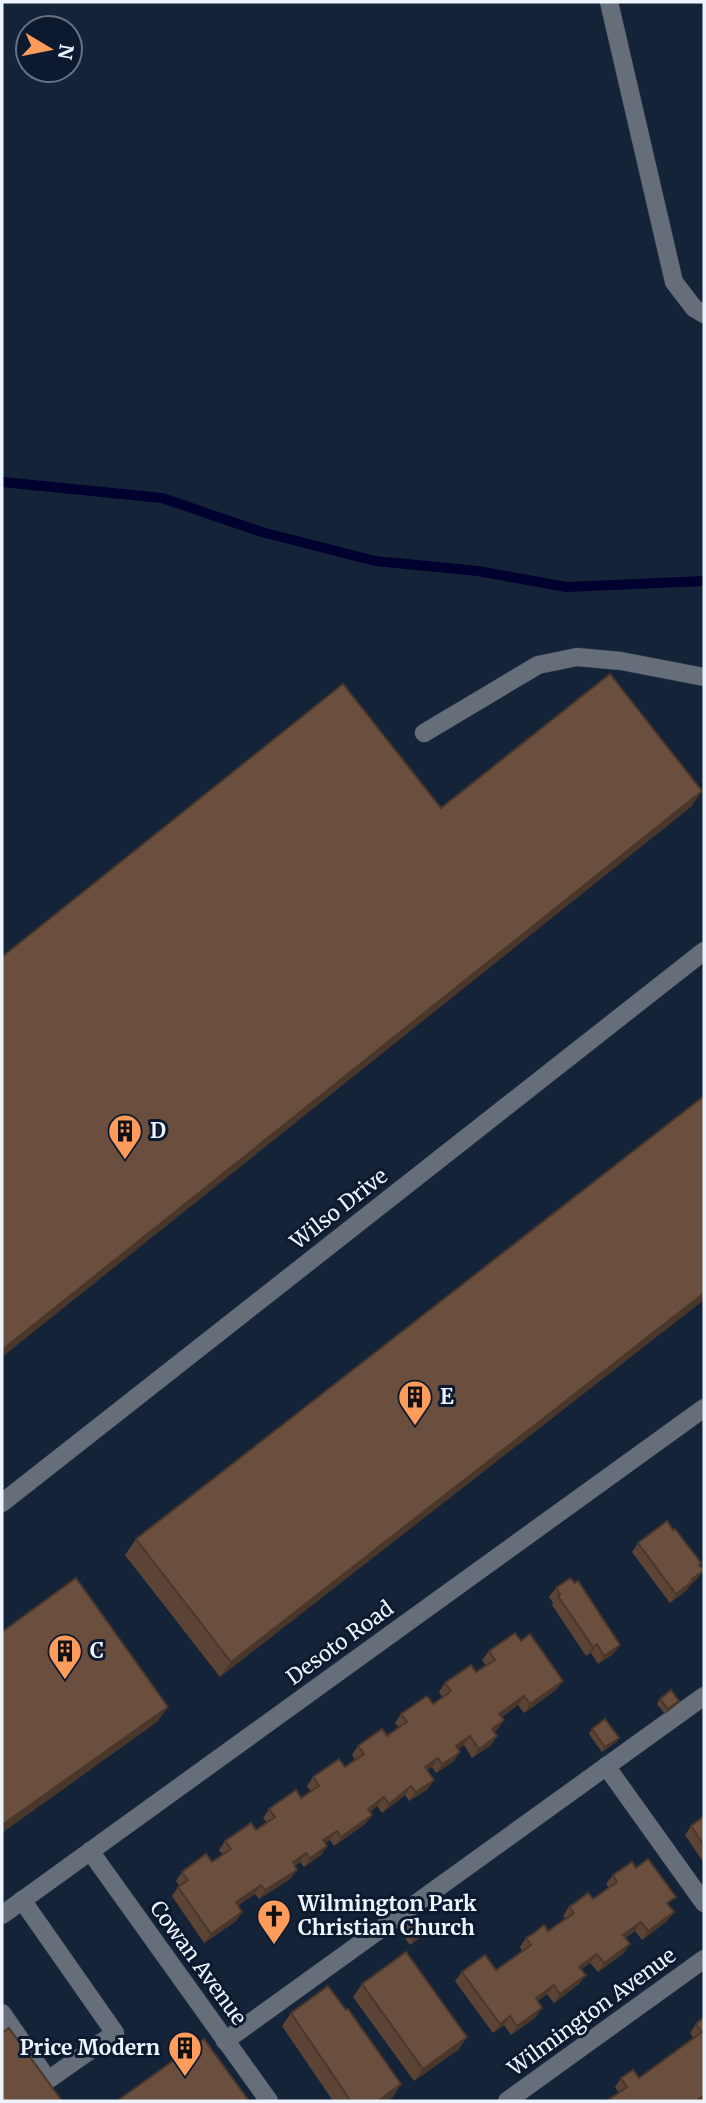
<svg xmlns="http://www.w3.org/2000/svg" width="706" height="2103" font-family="Merriweather,serif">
<rect width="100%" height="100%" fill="#152338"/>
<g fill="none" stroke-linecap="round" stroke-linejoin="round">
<polyline stroke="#00012e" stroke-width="10" points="2,482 162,498 262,532 375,561 478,571 566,587 704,581"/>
<g stroke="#334054" stroke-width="19">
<g id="minor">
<polyline points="609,2 674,282 694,308 704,314"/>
<polyline points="424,733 538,665 577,657 621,661 704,677"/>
<polyline points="2,1503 704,951"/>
<polyline points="606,1766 704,1903"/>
<polyline points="90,1851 269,2101"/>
<polyline points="2,1915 704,1408"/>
<polyline points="2,2013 48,2080 115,2033 22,1900"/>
<polyline points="225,2041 704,1696"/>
<polyline points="507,2101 704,1959"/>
</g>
</g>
<use href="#minor" stroke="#666e79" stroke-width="18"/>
</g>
<g fill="#5b4436">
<polygon points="704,1096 220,1677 125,1555 136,1539"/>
<polygon points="638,1543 700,1565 697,1579 691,1584 687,1590 670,1603 632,1552"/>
<polygon points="556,1588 613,1654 598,1664 591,1653 586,1656 552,1605 553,1603 549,1597"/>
<polygon points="489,1651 556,1690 524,1713 518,1705 502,1717 498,1729 494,1732 497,1736 491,1745 472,1758 464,1745 458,1749 454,1761 436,1773 432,1767 427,1770 428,1789 409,1801 405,1795 382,1813 377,1806 370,1812 372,1815 365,1824 334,1846 330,1840 325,1843 327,1846 321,1855 304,1867 300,1862 295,1866 297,1870 290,1879 259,1899 255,1894 238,1905 242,1912 236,1921 204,1943 172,1896 179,1886 176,1881 182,1872 212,1862 223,1855 219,1850 225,1841 256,1830 267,1823 263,1818 269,1809 301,1798 311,1792 307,1786 313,1777 345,1767 355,1760 352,1755 358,1746 387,1736 399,1728 395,1723 401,1714 433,1704 442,1697 439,1692 445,1683 476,1672 486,1666 482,1660"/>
<polygon points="660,1699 676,1705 665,1714 657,1704"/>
<polygon points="592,1729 619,1738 616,1742 602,1752 589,1734"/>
<polygon points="704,1816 704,1863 685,1835 691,1826"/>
<polygon points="613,1875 669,1906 674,1912 667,1921 642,1940 635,1931 625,1938 624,1953 598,1972 590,1963 581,1969 579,1984 554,2003 547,1994 538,2001 536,2017 511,2035 504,2025 493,2033 455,1981 462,1972 496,1970 522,1951 520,1947 526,1938 548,1931 566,1919 563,1916 569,1907 593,1899 609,1888 606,1884"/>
<polygon points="403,1926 424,1935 410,1945 400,1931"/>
<polygon points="362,1984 459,2049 414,2081 353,1997"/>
<polygon points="291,2013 393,2097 387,2101 333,2101 282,2026"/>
<polygon points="704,2017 704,2099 702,2101 619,2093 615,2087 621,2078 639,2078 694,2039 690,2033 696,2024"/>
</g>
<g fill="#4a372c">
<polygon points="702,791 691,807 2,1357 2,1350"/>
<polygon points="704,1293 704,1300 220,1677 231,1662"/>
<polygon points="704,1570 697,1579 691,1584 687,1590 670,1603 676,1594 692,1579"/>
<polygon points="597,1644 591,1653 586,1656 593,1647"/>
<polygon points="620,1645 613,1654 598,1664 604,1656"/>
<polygon points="563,1681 556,1690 524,1713 530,1704"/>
<polygon points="524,1696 518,1705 493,1723 499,1714"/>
<polygon points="679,1701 676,1705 665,1714 668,1709"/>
<polygon points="168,1707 157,1722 2,1833 2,1825"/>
<polygon points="504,1720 498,1729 486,1738 492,1729"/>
<polygon points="470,1736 464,1745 450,1755 456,1746"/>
<polygon points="497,1736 491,1745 472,1758 479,1749"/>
<polygon points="619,1738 616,1742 602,1752 605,1747"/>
<polygon points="460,1752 454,1761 436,1773 442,1764"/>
<polygon points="438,1758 432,1767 419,1776 425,1767"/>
<polygon points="434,1780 428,1789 409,1801 416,1792"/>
<polygon points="411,1786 405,1795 382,1813 389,1804"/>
<polygon points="384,1797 377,1806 361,1818 368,1809"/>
<polygon points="372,1815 365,1824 334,1846 341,1837"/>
<polygon points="337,1831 330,1840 317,1849 323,1840"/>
<polygon points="327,1846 321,1855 304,1867 310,1858"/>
<polygon points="306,1853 300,1862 287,1871 293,1862"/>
<polygon points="297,1870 290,1879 259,1899 265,1890"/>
<polygon points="261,1885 255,1894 230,1911 236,1902"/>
<polygon points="242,1912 236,1921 204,1943 211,1934"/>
<polygon points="674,1912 667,1921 642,1940 648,1931"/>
<polygon points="641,1922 635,1931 617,1944 623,1935"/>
<polygon points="427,1930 424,1935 410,1945 413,1940"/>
<polygon points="630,1944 624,1953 598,1972 604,1963"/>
<polygon points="597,1954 590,1963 573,1976 579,1967"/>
<polygon points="586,1975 579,1984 554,2003 560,1994"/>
<polygon points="554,1985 547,1994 529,2007 536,1998"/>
<polygon points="542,2008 536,2017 511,2035 517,2026"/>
<polygon points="510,2016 504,2025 493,2033 500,2024"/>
<polygon points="467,2037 459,2049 414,2081 423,2069"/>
<polygon points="401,2084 393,2097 387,2101 378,2101"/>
<polygon points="704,2095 704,2099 702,2101 696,2101"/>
</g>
<g fill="#6a4f3f" stroke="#4a372c" stroke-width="2">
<polygon points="610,674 702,791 2,1350 2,957 343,684 441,808"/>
<polygon points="704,1096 704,1293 231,1662 136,1539"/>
<polygon points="667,1521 673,1530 675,1529 701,1563 699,1565 704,1570 692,1579 693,1581 676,1594 638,1543"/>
<polygon points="76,1578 168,1707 2,1825 2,1632"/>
<polygon points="570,1578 575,1583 578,1581 620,1645 604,1656 597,1644 593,1647 558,1596 560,1594 556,1588"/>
<polygon points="515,1633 521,1641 530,1634 563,1681 530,1704 524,1696 499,1714 504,1720 492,1729 497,1736 479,1749 470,1736 456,1746 460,1752 452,1758 442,1764 438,1758 425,1767 434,1780 416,1792 411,1786 389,1804 384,1797 368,1809 372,1815 341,1837 337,1831 323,1840 327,1846 310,1858 306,1853 293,1862 297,1870 265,1890 261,1885 236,1902 242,1912 211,1934 178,1887 188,1880 182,1872 206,1854 212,1862 231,1849 225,1841 251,1823 256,1830 275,1817 269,1809 296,1790 301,1798 319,1786 313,1777 339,1759 345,1767 364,1754 358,1746 382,1729 387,1736 398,1728 407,1722 401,1714 427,1696 433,1704 442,1698 451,1691 445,1683 471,1665 476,1672 495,1660 489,1651"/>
<polygon points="671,1690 679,1701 668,1709 660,1699"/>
<polygon points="605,1719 619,1738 605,1747 592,1729"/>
<polygon points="704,1816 704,1845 691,1826"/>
<polygon points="648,1859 676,1897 667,1903 674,1912 648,1931 641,1922 623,1935 630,1944 604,1963 597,1954 579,1967 586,1975 560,1994 554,1985 536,1998 542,2008 517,2026 510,2016 500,2024 462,1972 485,1955 496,1970 531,1945 526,1938 534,1933 544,1925 548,1931 574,1913 569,1907 579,1900 588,1893 593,1899 617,1882 613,1875 632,1862 636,1868"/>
<polygon points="417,1917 427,1930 413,1940 403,1926"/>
<polygon points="406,1952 467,2037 423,2069 362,1984"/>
<polygon points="328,1986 346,2010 348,2009 401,2084 378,2101 349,2101 350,2100 291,2013"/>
<polygon points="704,2017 704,2095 696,2101 607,2101 627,2087 621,2078 633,2070 639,2078 702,2032 696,2024"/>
<polygon points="9,2028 62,2101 2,2101 2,2033"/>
<polygon points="204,2039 249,2101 117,2101"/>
</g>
<defs>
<g id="building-pin" transform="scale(1.75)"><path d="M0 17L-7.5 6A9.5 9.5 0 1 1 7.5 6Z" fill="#ff9b5b" stroke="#0c192e"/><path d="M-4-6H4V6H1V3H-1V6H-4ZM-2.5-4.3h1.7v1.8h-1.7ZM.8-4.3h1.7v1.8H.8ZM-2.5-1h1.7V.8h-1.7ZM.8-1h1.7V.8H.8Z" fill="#111"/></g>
<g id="church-pin" transform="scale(1.75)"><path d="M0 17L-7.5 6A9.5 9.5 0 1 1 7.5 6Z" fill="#ff9b5b" stroke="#0c192e"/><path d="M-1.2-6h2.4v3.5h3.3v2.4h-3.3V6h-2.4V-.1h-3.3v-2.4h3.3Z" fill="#111"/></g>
</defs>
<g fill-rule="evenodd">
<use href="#building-pin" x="125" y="1131"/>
<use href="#building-pin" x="415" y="1397"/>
<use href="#building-pin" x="65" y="1651"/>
<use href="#church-pin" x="274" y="1916"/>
<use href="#building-pin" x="185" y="2048"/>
</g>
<g text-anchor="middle" stroke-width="6" stroke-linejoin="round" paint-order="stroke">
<g font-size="21" font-weight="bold" fill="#eef4fd" stroke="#0c192e" text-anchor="start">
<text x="150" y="1138">D</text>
<text x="440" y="1404">E</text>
<text x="90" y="1658">C</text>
<text x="298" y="1911">Wilmington Park<tspan x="298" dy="24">Christian Church</tspan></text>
<text x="160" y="2055" text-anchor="end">Price Modern</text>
</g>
<g font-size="21" fill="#eef4fd" stroke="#0c192e">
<text transform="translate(339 1209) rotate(-38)" y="7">Wilso Drive</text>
<text transform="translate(340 1643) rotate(-36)" y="7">Desoto Road</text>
<text transform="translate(198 1963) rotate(54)" y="7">Cowan Avenue</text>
<text transform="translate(592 2012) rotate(-36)" y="7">Wilmington Avenue</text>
</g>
</g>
<rect width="706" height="2103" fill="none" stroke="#eef4fd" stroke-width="7"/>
<g transform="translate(49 49) rotate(100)"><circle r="33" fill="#0c192e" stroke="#667181" stroke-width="2"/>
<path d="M0-5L12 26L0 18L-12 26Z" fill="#ff9b5b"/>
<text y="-10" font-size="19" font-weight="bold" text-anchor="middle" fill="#eef4fd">N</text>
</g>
</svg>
